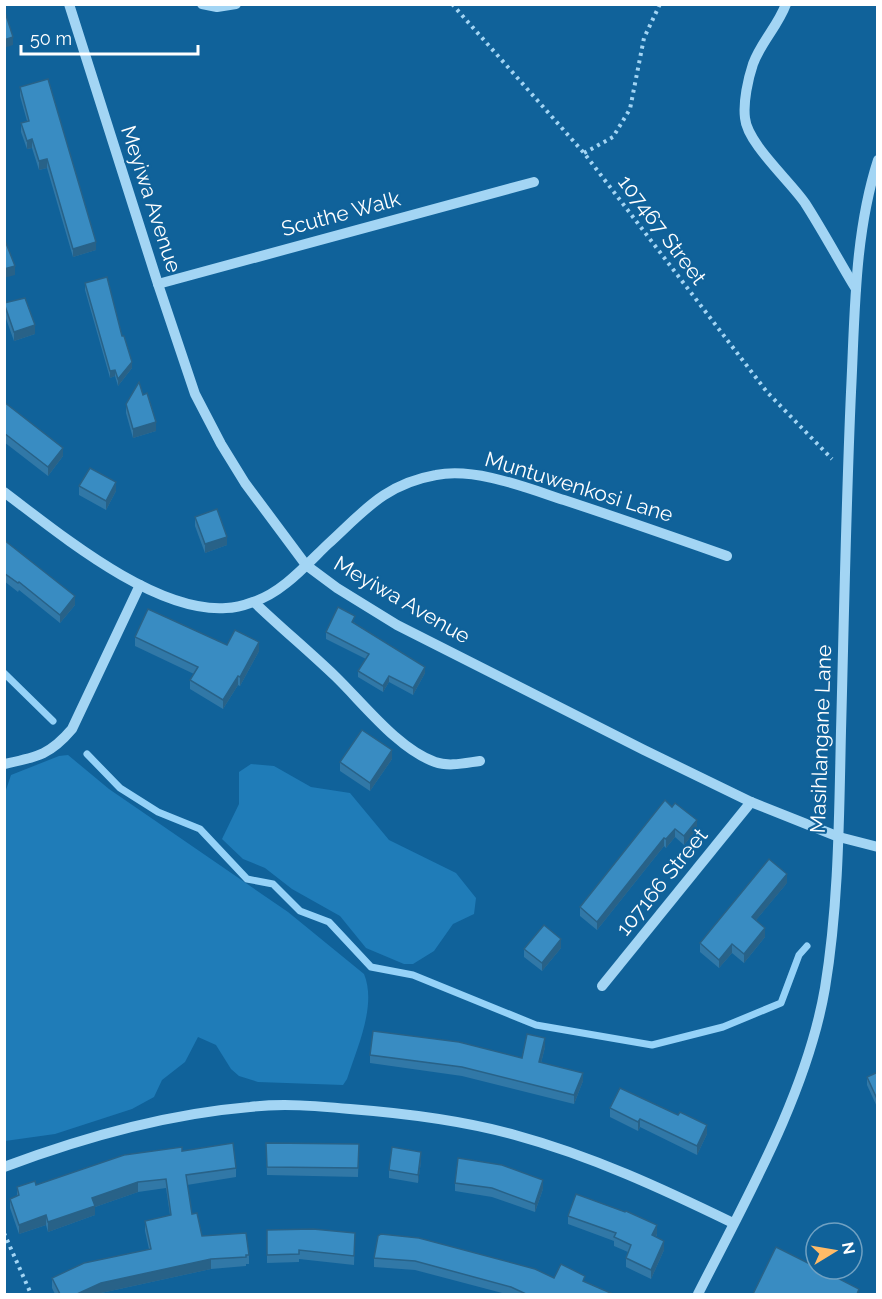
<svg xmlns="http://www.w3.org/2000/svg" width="882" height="1299" font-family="Raleway,sans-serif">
<rect width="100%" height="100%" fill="#10629a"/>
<g fill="#1f7cb8">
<path d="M68,755L109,789L288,912L364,974C377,1005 357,1048 347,1079L343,1085L258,1082L239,1076L231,1069L216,1045L198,1037L185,1062L162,1080L154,1097L132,1109L55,1134L5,1141V793L11,775L59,756Z"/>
<polygon points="251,764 274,766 311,787 350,793 389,840 456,873 476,898 474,914 453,924 434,951 413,964 404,964 366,948 340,916 292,889 265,868 243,859 222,839 239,804 239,772"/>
</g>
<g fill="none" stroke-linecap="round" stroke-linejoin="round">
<g stroke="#95d2f8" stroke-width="7">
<polyline points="4,673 53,721"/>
<polyline points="87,754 120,788 158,812 200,829 247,879 273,884 300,911 329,922 371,967 413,975 536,1025 652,1045 723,1027 781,1003 799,955 807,946"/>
</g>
<g stroke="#a3d5f4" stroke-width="4" stroke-dasharray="3 4.5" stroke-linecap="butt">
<polyline points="452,4 584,153 767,392 832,459"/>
<polyline points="584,153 613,137 630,109 644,38 660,4"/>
<polyline points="4,1233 31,1294"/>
</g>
<g stroke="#a3d5f4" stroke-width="10">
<polyline points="69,4 158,284 195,394 221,444 245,483 306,565 337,588 397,625 644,750 751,802 839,837 878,847"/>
<polyline points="202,4 217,7 236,4"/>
<path d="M786,4C778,26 761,42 753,64C748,79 743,102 745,118C747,143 790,181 805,203C823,231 839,261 856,289"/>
<polyline points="158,284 534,182"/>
<path d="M4,492C60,534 154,613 226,608C234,608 245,605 253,602C282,593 306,565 328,544C364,511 385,484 436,475C475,467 527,488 564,500C619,518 673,537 727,556"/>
<path d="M254,602C280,627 309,651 335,676C363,703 398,749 435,762C449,767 465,763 480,761"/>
<path d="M4,764C37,757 50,755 72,729L140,585"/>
<polyline points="602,986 751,802"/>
<path d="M4,1167C84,1137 166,1114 250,1107C283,1103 317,1106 350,1109C402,1113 465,1121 515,1135C592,1156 663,1189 733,1223"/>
<path d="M698,1294C746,1199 807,1093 825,988C839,903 839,816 841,731C844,618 846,505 851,392C855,315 854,234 878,160"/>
</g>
</g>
<g fill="#3178a7">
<polygon points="20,87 96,250 73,257 47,168 39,170 32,148 27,149 21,132 21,123 27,121 20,96"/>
<polygon points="85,283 122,336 132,368 118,386 115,376 110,378 85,290"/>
<polygon points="4,303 35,334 14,341 4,313"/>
<polygon points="4,402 63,456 48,476 4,442"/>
<polygon points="126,404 156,431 133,438 126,413"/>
<polygon points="79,486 116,491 106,510 79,495"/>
<polygon points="195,517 227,545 205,553 195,526"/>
<polygon points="4,540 75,605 60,623 19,590 18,592 4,581"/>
<polygon points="355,622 354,623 425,673 413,695 389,682 383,692 358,677 358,671 366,659 326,639 326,632"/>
<polygon points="135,637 227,645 259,651 240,686 238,685 223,709 190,689 190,680 194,674 135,646"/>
<polygon points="392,759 370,791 340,771 340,762"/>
<polygon points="665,800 697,829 684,845 675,837 666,848 664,846 597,930 580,916 580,907"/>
<polygon points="787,883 756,920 765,937 744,963 732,953 719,968 700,952 700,943"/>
<polygon points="561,948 542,971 524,957 524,949"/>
<polygon points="545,1047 541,1063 583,1081 574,1104 462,1076 370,1063 370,1055 522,1058"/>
<polygon points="878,1072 878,1109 867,1085 867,1077"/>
<polygon points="610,1108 707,1134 697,1155 640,1127 638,1131 610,1117"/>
<polygon points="266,1143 359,1144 358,1177 267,1175"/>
<polygon points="182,1151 236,1168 236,1177 187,1185 192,1214 202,1236 249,1255 249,1264 246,1264 246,1266 211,1269 101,1293 97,1294 55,1294 52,1288 52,1278 149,1249 145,1231 145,1221 170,1215 166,1188 138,1192 95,1207 95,1215 48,1232 46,1225 19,1234 10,1208 10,1199 17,1196 17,1187 36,1185"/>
<polygon points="421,1161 418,1183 389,1178 389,1170"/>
<polygon points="455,1183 543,1189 535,1212 492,1197 455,1191"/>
<polygon points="568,1216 657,1234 656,1237 664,1250 651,1279 626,1267 626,1258 628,1252 614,1246 614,1241 568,1224"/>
<polygon points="267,1230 355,1233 354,1265 299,1259 299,1262 267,1263"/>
<polygon points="374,1258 535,1269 554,1278 585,1282 613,1294 506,1294 415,1270 374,1267"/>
</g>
<g fill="#286288">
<polygon points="13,37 13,45 4,48 4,40"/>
<polygon points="32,139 32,148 27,149 27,141"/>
<polygon points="47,159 47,168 39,170 39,161"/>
<polygon points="96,242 96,250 73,257 73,249"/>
<polygon points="15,266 15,275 4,278 4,269"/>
<polygon points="35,325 35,334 14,341 14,332"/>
<polygon points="132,362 132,368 118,386 118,379"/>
<polygon points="115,370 115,376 110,378 110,371"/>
<polygon points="156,422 156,431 133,438 133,429"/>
<polygon points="63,448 63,456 48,476 48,467"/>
<polygon points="116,482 116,491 106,510 106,501"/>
<polygon points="227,537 227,545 205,553 205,544"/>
<polygon points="75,596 75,605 60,623 60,615"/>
<polygon points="259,642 259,651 240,686 240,677"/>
<polygon points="425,667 425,673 413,695 413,688"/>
<polygon points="238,676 238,685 223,709 223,700"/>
<polygon points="389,676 389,682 383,692 383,686"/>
<polygon points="392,750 392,759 370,791 370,783"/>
<polygon points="697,820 697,829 684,845 684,836"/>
<polygon points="675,829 675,837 666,848 666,839"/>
<polygon points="664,838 664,846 597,930 597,922"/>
<polygon points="787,874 787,883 752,925 752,917"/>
<polygon points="765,928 765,937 744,963 744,954"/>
<polygon points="561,939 561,948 542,971 542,963"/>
<polygon points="732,944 732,953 719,968 719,960"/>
<polygon points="545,1038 545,1047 539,1071 539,1062"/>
<polygon points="583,1073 583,1081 574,1104 574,1095"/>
<polygon points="640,1119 640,1127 638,1131 638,1122"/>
<polygon points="707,1125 707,1134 697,1155 697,1146"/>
<polygon points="421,1152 421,1161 418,1183 418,1175"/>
<polygon points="543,1180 543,1189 535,1212 535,1204"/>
<polygon points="138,1182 138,1192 95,1207 95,1215 48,1232 48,1222 92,1198"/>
<polygon points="46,1215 46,1225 19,1234 19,1225"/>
<polygon points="657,1225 657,1234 652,1244 652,1235"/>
<polygon points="664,1241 664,1250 651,1279 651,1270"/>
<polygon points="211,1259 211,1269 101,1293 97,1294 77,1294 101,1283"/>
</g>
<g fill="#398cc2" stroke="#286288" stroke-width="1.5">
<polygon points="6,15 13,37 4,40 4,16"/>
<polygon points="48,79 96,242 73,249 47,159 39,161 32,139 27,141 21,123 29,121 20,87"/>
<polygon points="4,238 15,266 4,269"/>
<polygon points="107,277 122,336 124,336 132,362 118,379 115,370 110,371 85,283"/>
<polygon points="25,298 35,325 14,332 4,303"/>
<polygon points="139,382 143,395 147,393 156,422 133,429 126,404"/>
<polygon points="4,402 63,448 48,467 4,433"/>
<polygon points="90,468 116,482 106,501 79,486"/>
<polygon points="217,509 227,537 205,544 195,517"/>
<polygon points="4,540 75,596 60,615 19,582 18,583 4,573"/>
<polygon points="338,607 355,616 352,622 425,667 413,688 389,676 383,686 358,671 369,654 326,632"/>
<polygon points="148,609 227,645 235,630 259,642 240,677 238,676 223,700 190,680 198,667 135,637"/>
<polygon points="362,730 392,750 370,783 340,762"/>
<polygon points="665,800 672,807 675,803 697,820 684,836 675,829 666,839 664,838 597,922 580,907"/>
<polygon points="769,859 787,874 752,917 765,928 744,954 732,944 719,960 700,943"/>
<polygon points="544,925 561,939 542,963 524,949"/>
<polygon points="373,1031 459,1042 522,1058 527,1034 545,1038 539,1062 583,1073 574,1095 462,1067 370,1055"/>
<polygon points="878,1072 878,1101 867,1077"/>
<polygon points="620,1088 678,1115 680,1112 707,1125 697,1146 640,1119 638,1122 610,1108"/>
<polygon points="233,1143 236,1168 186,1175 192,1214 197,1213 202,1236 246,1233 249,1255 246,1255 246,1257 211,1259 101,1283 77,1294 60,1294 52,1278 84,1263 151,1249 145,1221 171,1215 166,1179 138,1182 92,1198 95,1206 48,1222 46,1215 19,1225 10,1199 19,1195 17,1187 35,1181 36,1185 124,1155 182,1147 182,1151"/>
<polygon points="266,1143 359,1144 358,1168 267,1167"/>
<polygon points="392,1147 421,1152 418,1175 389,1170"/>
<polygon points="458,1158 502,1165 543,1180 535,1204 492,1188 455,1183"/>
<polygon points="576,1194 625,1212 626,1211 657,1225 652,1235 664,1241 651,1270 626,1258 631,1245 614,1237 616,1233 568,1216"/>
<polygon points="313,1229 355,1233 354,1256 299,1250 299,1254 267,1255 267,1230"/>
<polygon points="381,1234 419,1238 535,1269 554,1278 561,1264 585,1276 583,1281 613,1294 526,1294 511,1287 415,1261 374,1258 378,1236"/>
<polygon points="776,1247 816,1267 816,1269 820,1269 859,1289 857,1294 753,1294"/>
</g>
<g text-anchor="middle" stroke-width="4.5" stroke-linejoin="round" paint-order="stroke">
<g font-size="21" fill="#fff" stroke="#10629a">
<text transform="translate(151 199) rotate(72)" y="7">Meyiwa Avenue</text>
<text transform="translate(341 214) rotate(-15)" y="7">Scuthe Walk</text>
<text transform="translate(662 230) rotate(53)" y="7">107467 Street</text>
<text transform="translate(579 487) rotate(17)" y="7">Muntuwenkosi Lane</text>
<text transform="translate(402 600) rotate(30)" y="7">Meyiwa Avenue</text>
<text transform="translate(821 739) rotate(-88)" y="7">Masihlangane Lane</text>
<text transform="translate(662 882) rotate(-51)" y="7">107166 Street</text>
</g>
</g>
<rect width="882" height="1299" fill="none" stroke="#ffffff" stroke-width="12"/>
<g transform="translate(834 1251) rotate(79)"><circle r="28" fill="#10629a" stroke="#70a1c2" stroke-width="1.5"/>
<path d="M0-4.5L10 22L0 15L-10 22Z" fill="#ffbb67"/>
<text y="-9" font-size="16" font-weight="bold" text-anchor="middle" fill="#ffffff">N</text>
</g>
<path d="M21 45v9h177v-9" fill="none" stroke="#ffffff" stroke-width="3"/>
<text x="30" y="45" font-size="18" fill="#ffffff" stroke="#10629a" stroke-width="4.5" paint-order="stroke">50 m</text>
</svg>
